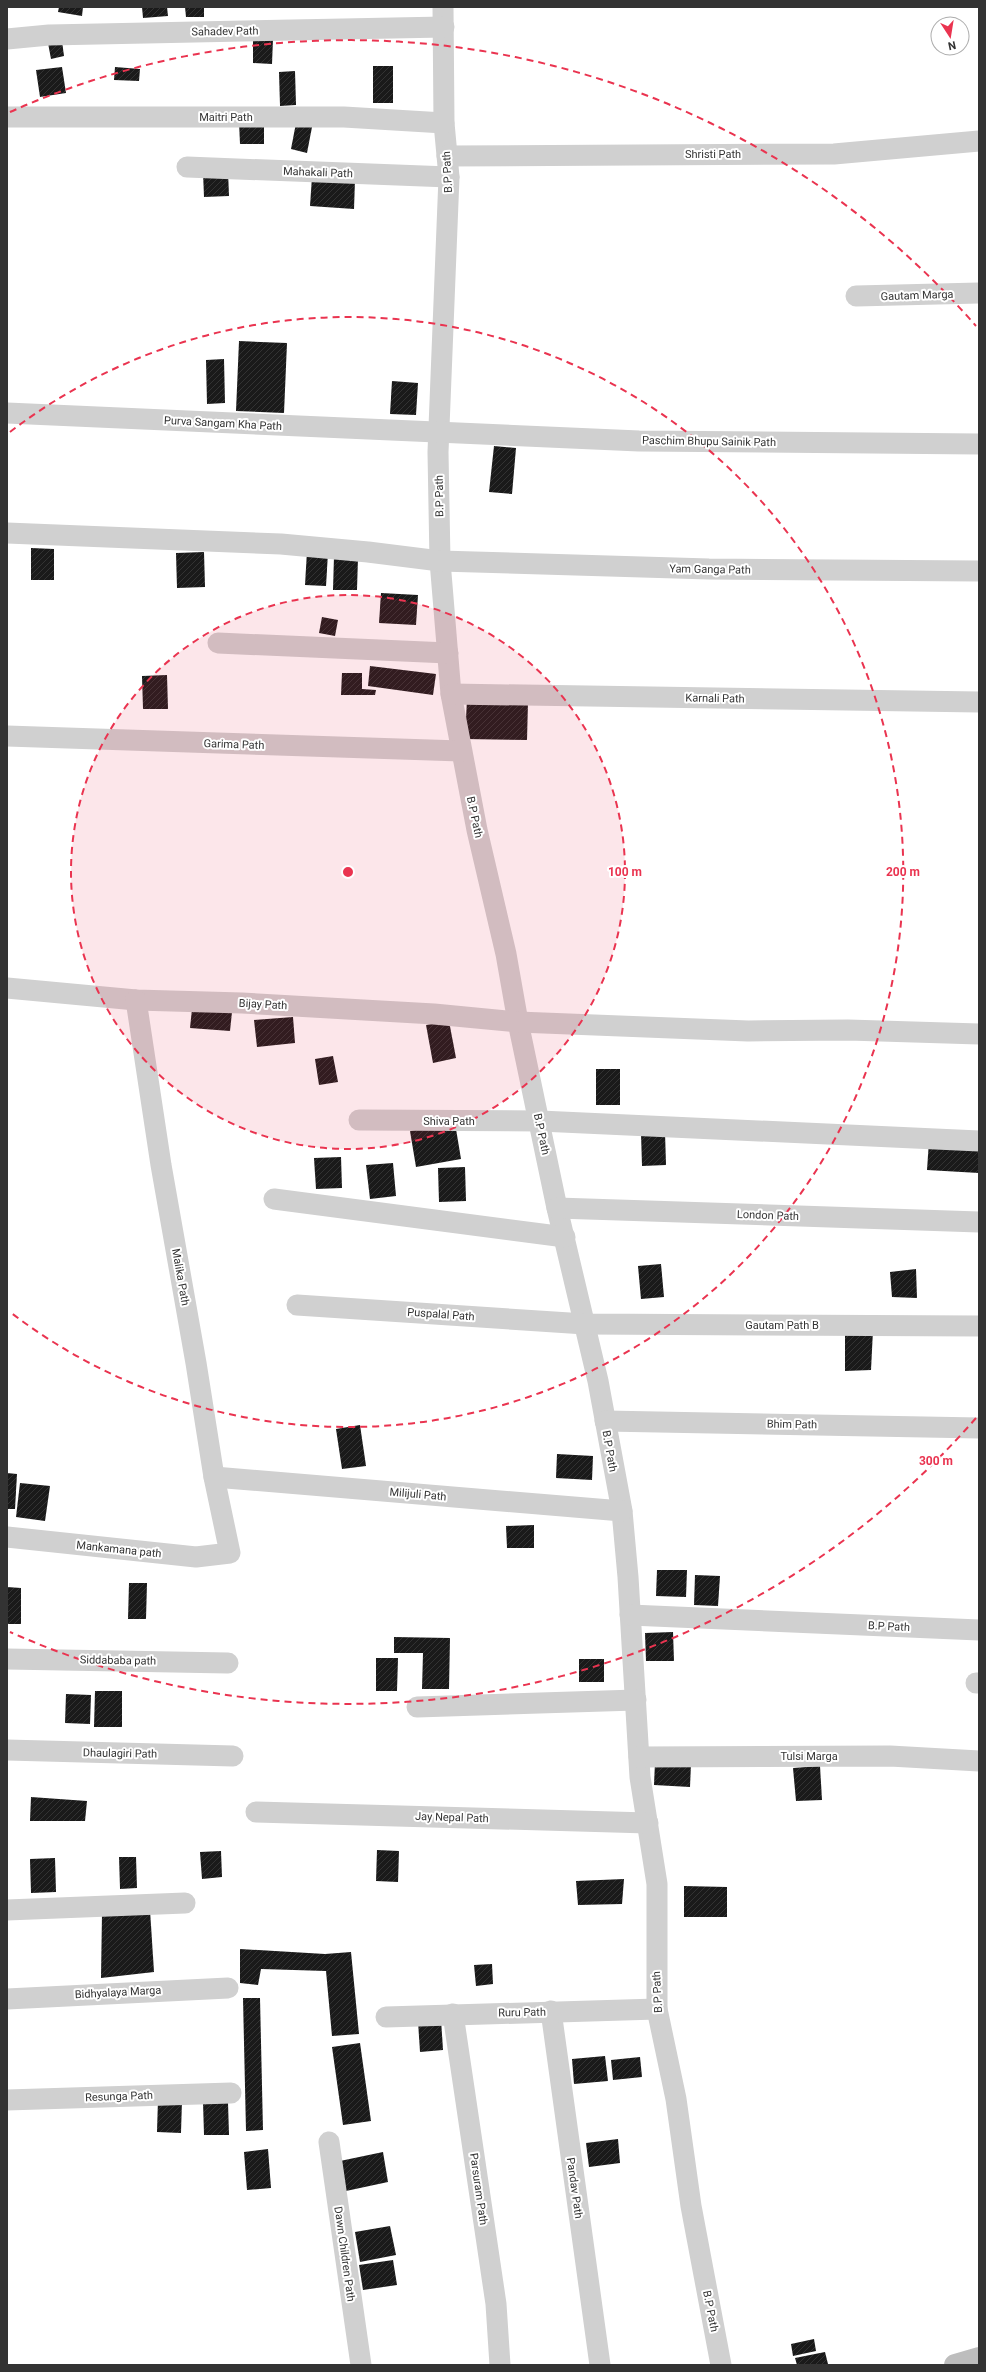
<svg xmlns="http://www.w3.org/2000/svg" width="986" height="2372" font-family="Roboto,sans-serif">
<defs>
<pattern id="building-hatch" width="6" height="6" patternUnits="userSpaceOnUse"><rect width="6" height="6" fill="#1a1a1a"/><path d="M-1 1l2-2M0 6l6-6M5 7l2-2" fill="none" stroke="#333"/></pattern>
</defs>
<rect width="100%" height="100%" fill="#fff"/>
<g fill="url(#building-hatch)">
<polygon points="59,7 83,7 82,16 58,12"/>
<polygon points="142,7 167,7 168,16 143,18"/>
<polygon points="185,7 204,7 204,17 186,17"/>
<polygon points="253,39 273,39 272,64 253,63"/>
<polygon points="62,41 64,56 51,59 48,43"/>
<rect x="373" y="66" width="20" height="37"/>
<polygon points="62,67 66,93 40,97 36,70"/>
<polygon points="115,67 140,69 139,81 114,80"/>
<polygon points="295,71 296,105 280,106 279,72"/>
<polygon points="239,122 264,122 264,144 240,144"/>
<polygon points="296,123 312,127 307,153 291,149"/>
<polygon points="228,171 229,196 204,197 203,172"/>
<polygon points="312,177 355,180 354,209 310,206"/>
<polygon points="239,341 287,343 284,413 236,411"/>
<polygon points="224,359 225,403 207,404 206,360"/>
<polygon points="392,381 418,383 416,415 390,414"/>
<polygon points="494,446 516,448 512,494 489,492"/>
<polygon points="31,548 54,549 54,580 31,580"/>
<polygon points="307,551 328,553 326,586 305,585"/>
<polygon points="204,552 205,587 177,588 176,553"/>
<polygon points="334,556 358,557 357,590 333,590"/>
<polygon points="381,593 418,595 416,625 379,623"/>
<polygon points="322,617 338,620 335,636 319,633"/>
<polygon points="370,666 436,674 433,695 368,686"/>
<polygon points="342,673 362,673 362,689 376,690 375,695 341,695"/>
<polygon points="167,675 168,709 143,709 142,676"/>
<polygon points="467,699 528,702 527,740 465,739"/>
<polygon points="192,1009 232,1012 230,1031 190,1028"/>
<polygon points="293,1017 295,1043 257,1047 254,1020"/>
<polygon points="449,1021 456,1058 433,1063 426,1025"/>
<polygon points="333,1056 338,1082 319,1085 315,1059"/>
<rect x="596" y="1069" width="24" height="36"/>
<polygon points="455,1123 461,1159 416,1167 410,1131"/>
<polygon points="665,1133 666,1165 642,1166 641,1134"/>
<polygon points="929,1141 979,1144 979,1173 927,1170"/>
<polygon points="341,1157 342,1188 316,1189 314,1158"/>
<polygon points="393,1163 396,1196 370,1199 366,1165"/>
<polygon points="465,1167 466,1201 439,1202 438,1168"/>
<polygon points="661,1264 664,1297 641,1299 638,1266"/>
<polygon points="916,1269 917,1298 892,1297 890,1272"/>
<polygon points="845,1330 873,1330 871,1370 845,1371"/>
<polygon points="360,1425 366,1466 342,1469 336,1429"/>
<polygon points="557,1454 593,1456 592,1480 556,1478"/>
<polygon points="7,1473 17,1474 15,1509 7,1509"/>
<polygon points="20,1483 50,1486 45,1521 16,1517"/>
<polygon points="534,1525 534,1548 507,1548 506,1526"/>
<polygon points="657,1570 687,1570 686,1597 656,1596"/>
<polygon points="695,1575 720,1576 718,1606 694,1605"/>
<polygon points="129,1583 147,1583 146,1619 128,1619"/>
<polygon points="7,1587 21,1588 21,1624 7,1624"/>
<polygon points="673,1632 674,1661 646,1661 645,1633"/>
<polygon points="394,1637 450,1638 449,1689 422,1689 423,1653 394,1653"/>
<polygon points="376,1658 398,1658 397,1691 376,1691"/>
<rect x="579" y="1659" width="25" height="23"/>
<polygon points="95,1691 122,1691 122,1727 94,1727"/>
<polygon points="66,1694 91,1695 90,1724 65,1723"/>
<polygon points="655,1762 691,1764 690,1787 654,1785"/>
<polygon points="820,1766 822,1800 796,1801 793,1768"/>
<polygon points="31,1797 87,1801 85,1821 30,1821"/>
<polygon points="377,1850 399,1851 398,1882 376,1881"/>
<polygon points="221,1851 222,1877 202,1879 200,1852"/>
<polygon points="119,1857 136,1857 137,1888 120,1889"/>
<polygon points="55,1858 56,1892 31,1893 30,1859"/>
<polygon points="624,1879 622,1904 578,1905 576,1881"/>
<polygon points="684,1886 727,1887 727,1917 684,1917"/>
<polygon points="150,1910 154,1972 101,1978 102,1913"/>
<polygon points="240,1949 325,1954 351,1952 359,2034 332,2036 326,1971 261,1969 258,1985 240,1983"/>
<polygon points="492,1964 493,1984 476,1986 474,1965"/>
<polygon points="243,1998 260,1998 263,2130 246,2131"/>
<polygon points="441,2019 443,2050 420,2052 418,2021"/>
<polygon points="360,2043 371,2121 343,2125 332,2047"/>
<polygon points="605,2056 608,2081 574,2084 572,2059"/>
<polygon points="640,2057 642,2077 613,2080 611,2060"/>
<polygon points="158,2099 182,2100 181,2133 157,2132"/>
<polygon points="203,2103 228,2103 229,2135 204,2135"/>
<polygon points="618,2139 620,2163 589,2167 586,2143"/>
<polygon points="268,2149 271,2188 247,2190 244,2152"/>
<polygon points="383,2152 388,2182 346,2191 340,2161"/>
<polygon points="390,2226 396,2255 360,2262 355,2232"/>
<polygon points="393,2260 397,2285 363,2290 359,2265"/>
<polygon points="814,2339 816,2351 793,2356 791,2344"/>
<polygon points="825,2352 828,2364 797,2365 795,2358"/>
</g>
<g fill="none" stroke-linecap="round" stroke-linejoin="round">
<g stroke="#d0d0d0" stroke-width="21">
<polyline points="443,7 444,123 449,177 438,452 440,561 451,694 477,830 506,954 518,1022 557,1208 598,1381 622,1511 628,1577 640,1777 657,1884 657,2009 676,2099 691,2206 721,2365"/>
<polyline points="7,39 49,35 444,27"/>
<polyline points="7,117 344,117 444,123"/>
<polyline points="447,156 834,154 979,141"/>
<polyline points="187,167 449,177"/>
<polyline points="856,296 979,293"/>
<polyline points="7,413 639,441 979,444"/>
<polyline points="7,533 281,544 368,552 440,561 709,569 979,571"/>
<polyline points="218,643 448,653"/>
<polyline points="451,694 979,702"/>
<polyline points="7,736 461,751"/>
<polyline points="7,988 136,1000 242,1003 434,1014 518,1022 748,1031 848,1030 979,1034"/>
<polyline points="359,1120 540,1121 979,1141"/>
<polyline points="274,1199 565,1237"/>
<polyline points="557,1208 979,1222"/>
<polyline points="297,1305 585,1324 979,1326"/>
<polyline points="605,1421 979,1428"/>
<polyline points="214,1477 622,1511"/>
<polyline points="7,1537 196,1557 230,1553 214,1477 196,1363 161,1165 136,1000"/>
<polyline points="630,1615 979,1630"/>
<polyline points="7,1659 228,1663"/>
<polyline points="976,1683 979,1683"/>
<polyline points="417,1707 636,1700"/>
<polyline points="7,1750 233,1756"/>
<polyline points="639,1757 890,1756 979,1761"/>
<polyline points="256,1812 648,1823"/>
<polyline points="7,1910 185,1903"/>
<polyline points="7,1999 228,1988"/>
<polyline points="551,2011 600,2365"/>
<polyline points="453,2014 496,2304 500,2365"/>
<polyline points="386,2017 657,2009"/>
<polyline points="7,2100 231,2093"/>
<polyline points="329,2142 361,2365"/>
</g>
<polyline stroke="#bdbdbd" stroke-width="22" points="955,2365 979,2358"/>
</g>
<circle cx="348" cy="872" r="277" fill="#ea3450" fill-opacity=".12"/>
<g fill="none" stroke="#ea3450" stroke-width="2" stroke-dasharray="7 5">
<circle cx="348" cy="872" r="277"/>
<path d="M10 432A555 555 0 1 1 10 1312"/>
<path d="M976 1418A832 832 0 0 1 10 1632M10 112A832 832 0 0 1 976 326"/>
</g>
<g text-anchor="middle" stroke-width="4" stroke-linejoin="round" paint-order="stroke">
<g font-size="11" fill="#333" stroke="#fff">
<text transform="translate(225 31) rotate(-1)" y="4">Sahadev Path</text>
<text x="226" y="121">Maitri Path</text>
<text x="713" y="158">Shristi Path</text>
<text transform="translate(318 172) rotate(2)" y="4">Mahakali Path</text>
<text transform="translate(447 172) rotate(-93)" y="4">B.P Path</text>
<text transform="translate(917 295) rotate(-2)" y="4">Gautam Marga</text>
<text transform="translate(223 423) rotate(3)" y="4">Purva Sangam Kha Path</text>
<text transform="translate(709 441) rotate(1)" y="4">Paschim Bhupu Sainik Path</text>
<text transform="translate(439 496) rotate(-91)" y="4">B.P Path</text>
<text transform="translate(710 569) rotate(1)" y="4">Yam Ganga Path</text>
<text transform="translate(715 698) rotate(1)" y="4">Karnali Path</text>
<text transform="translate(234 744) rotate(2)" y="4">Garima Path</text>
<text transform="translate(475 817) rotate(78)" y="4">B.P Path</text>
<text transform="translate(263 1004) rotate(3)" y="4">Bijay Path</text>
<text x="449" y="1125">Shiva Path</text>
<text transform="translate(542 1134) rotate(78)" y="4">B.P Path</text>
<text transform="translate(768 1215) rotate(2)" y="4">London Path</text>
<text transform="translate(181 1277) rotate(80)" y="4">Malika Path</text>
<text transform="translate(441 1314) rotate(4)" y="4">Puspalal Path</text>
<text x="782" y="1329">Gautam Path B</text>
<text transform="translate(792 1424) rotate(1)" y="4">Bhim Path</text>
<text transform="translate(610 1451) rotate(80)" y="4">B.P Path</text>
<text transform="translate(418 1494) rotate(5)" y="4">Milijuli Path</text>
<text transform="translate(119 1549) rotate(6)" y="4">Mankamana path</text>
<text transform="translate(889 1626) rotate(3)" y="4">B.P Path</text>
<text transform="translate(118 1660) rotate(1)" y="4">Siddababa path</text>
<text transform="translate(120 1753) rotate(1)" y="4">Dhaulagiri Path</text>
<text x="809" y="1760">Tulsi Marga</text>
<text transform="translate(452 1817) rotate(2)" y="4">Jay Nepal Path</text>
<text transform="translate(118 1992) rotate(-3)" y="4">Bidhyalaya Marga</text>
<text transform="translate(657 1992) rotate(-93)" y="4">B.P Path</text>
<text transform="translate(522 2012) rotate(-1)" y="4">Ruru Path</text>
<text transform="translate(119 2096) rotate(-2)" y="4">Resunga Path</text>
<text transform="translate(575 2188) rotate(82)" y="4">Pandav Path</text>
<text transform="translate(479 2189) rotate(82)" y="4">Parsuram Path</text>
<text transform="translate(345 2254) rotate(82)" y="4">Dawn Children Path</text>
<text transform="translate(711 2311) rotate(79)" y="4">B.P Path</text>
</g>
</g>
<circle cx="348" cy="872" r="6" fill="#ea3450" stroke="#fff" stroke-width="2"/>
<g font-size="12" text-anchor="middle" font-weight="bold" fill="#ea3450" stroke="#fff" stroke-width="4" stroke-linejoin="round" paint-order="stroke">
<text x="625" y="876">100 m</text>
<text x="903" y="876">200 m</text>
<text x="936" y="1465">300 m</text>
</g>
<rect width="986" height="2372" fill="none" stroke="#333333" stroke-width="16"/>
<g transform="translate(950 36) rotate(168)"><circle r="19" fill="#ffffff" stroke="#adadad"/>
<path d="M0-3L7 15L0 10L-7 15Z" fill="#ea3450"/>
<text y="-6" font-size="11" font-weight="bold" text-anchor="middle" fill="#333333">N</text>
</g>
</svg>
